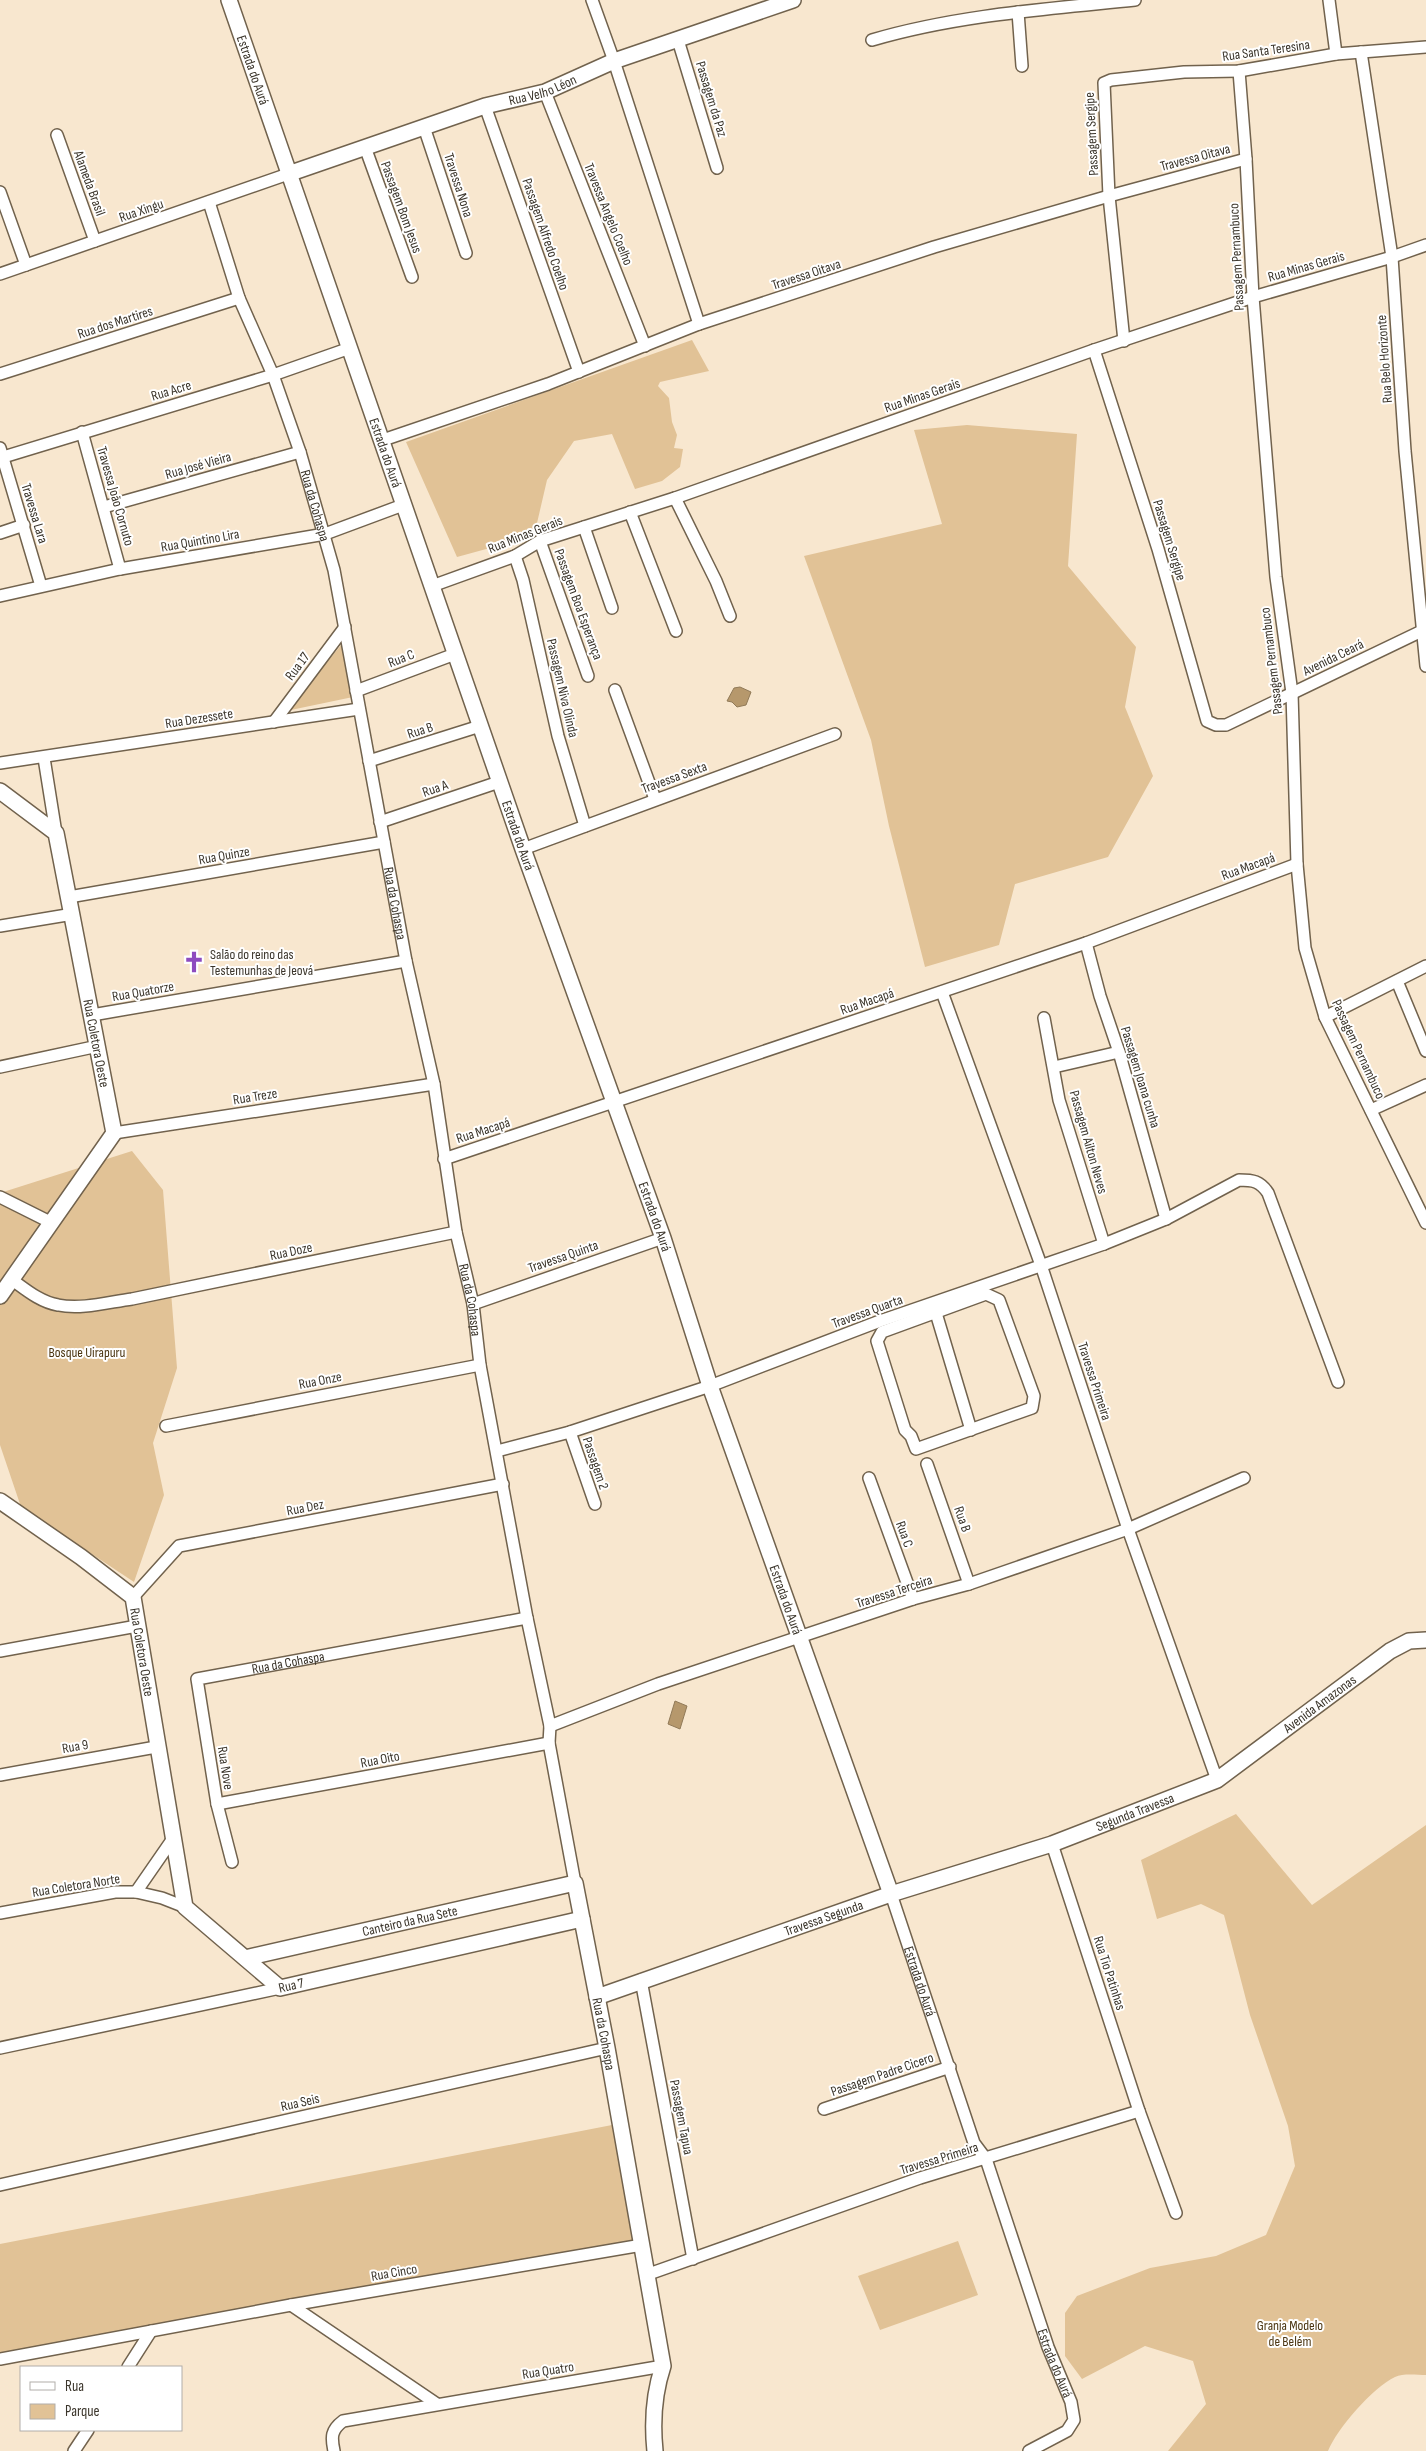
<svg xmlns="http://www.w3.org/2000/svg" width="1426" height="2451" font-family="'Sofia Sans Condensed',sans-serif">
<rect width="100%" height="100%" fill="#f8e7cf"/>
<g fill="#e1c296">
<polygon points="692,340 709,371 660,382 658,386 669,398 672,422 677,435 674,448 683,449 680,467 662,481 635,489 612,434 574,441 547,480 534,536 457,557 406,442"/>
<polygon points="967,425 1077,434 1068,566 1136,647 1125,707 1153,776 1108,857 1015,884 999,945 925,967 889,826 871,740 804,556 942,524 914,430"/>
<polygon points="342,644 353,697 286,711"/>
<polygon points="132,1151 163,1190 177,1368 153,1443 164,1495 134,1582 21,1507 0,1445 0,1193"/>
<path d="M1236,1814L1312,1905L1426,1825V2375C1417,2375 1403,2373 1395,2377C1373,2387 1337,2429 1328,2451H1168L1206,2404L1193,2361L1145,2346L1082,2379L1065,2356V2313L1077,2296L1150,2268L1216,2256L1266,2235L1295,2166L1288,2126L1250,2015L1224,1915L1201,1904L1157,1919L1141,1860Z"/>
<polygon points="612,2125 634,2248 0,2356 0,2244"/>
<polygon points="958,2241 978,2295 880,2330 858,2276"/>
</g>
<g fill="#b6986c" stroke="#917a58">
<polygon points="740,687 751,692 746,705 737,707 732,702 727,701 734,688"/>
<polygon points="675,1701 687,1706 680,1729 668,1724"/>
</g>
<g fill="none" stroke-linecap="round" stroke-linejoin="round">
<g stroke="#71624d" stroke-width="14">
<g id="street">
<polyline points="592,0 614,61 699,324"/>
<polyline points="1329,0 1336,54"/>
<polyline points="1018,12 1022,66"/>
<polyline points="678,40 717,168"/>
<path d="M872,40C957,15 1047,9 1135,0"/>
<polyline points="1361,52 1392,257 1405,451 1426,666"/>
<polyline points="1239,71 1246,159 1253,297 1276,577 1292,693 1297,864 1305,948 1325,1017 1426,1223"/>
<polyline points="545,92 645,346"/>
<polyline points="485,106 579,372"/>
<polyline points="424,127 466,253"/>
<polyline points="57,135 95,241"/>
<polyline points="365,147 412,277"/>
<polyline points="0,192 26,265"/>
<path id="s1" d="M209,202L239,298L273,375L300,452L334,570L406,961L434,1084L456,1232L473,1304L480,1365L527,1618L550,1726L549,1743L575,1883"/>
<polyline points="0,274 291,173"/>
<polyline points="1124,341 1109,196 1104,83 1111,80 1184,72 1239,71 1336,54 1426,47"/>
<polyline points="1094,350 1158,549 1207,721 1216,725 1226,725 1426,629"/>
<polyline points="0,374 239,298"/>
<polyline points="82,432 120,569"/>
<polyline points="383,440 548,384 699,324 934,247 1109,196 1246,159"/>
<polyline points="0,448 41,586"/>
<polyline points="0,458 273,375 350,348"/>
<polyline points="675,498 716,581 730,616"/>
<polyline points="104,507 300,452"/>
<polyline points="630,512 676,631"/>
<polyline points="584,527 612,608"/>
<polyline points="0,533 24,525"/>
<polyline points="540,541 588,676"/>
<polyline points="515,556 523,580 558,736 585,826"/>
<polyline points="432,586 515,556 540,541 675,498 1094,350 1253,297 1392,257 1426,245"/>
<polyline points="0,596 120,569 325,534 403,505"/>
<polyline points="615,690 655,799"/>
<polyline points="356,691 455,654"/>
<polyline points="274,722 345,627"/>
<polyline points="44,758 56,833"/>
<polyline points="369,761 480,726"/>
<polyline points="0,763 359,709"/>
<polyline points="380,822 499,782"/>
<polyline points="523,849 835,734"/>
<polyline points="69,897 384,842"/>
<polyline points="0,926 73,914"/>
<polyline points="1086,943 1100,996 1119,1052 1166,1219"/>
<polyline points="1397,981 1426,1051"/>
<polyline points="942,992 1041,1265 1128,1529 1217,1780"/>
<polyline points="92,1015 406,961"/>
<polyline points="1325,1017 1426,966"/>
<polyline points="1044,1018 1059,1100 1104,1244"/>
<polyline points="0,1067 98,1046"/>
<polyline points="1054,1067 1119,1052"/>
<polyline points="1371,1110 1426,1085"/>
<polyline points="114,1133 434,1084"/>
<polyline points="444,1159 1086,943 1297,864"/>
<polyline points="0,1197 52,1223"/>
<path d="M11,1279C25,1289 40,1302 58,1305C81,1310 109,1302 132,1299L456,1232"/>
<polygon points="986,1294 999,1300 1034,1396 1032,1408 916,1449 911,1436 905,1430 877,1341 882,1332"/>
<polyline points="473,1304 663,1238"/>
<polyline points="936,1313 971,1430"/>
<polyline points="166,1426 480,1365"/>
<polyline points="570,1432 595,1504"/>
<path d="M497,1451L570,1432L710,1386L880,1321L1104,1244L1166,1219L1239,1180C1253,1180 1260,1181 1268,1193L1338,1382"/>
<polyline points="927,1464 969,1584"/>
<polyline points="869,1478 913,1599"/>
<polyline points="133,1597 179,1546 503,1484"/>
<polyline points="0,1651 137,1626"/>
<polyline points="550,1726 658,1684 913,1599 969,1584 1128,1529 1244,1478"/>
<polyline points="0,1775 156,1747"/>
<polyline points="217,1804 549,1743"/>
<polyline points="1052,1844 1139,2111 1176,2213"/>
<path id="s2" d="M232,1862L217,1804L197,1679L527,1618"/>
<polyline points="136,1892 172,1840"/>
<path id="s3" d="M891,1894L974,2143L986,2159L1048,2347L1071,2402L1074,2420L1067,2431L1029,2451"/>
<polyline points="0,1913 115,1892 136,1892 162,1898 185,1907"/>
<polyline points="641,1980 693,2259"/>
<polyline points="0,2048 280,1988"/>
<polyline points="824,2109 950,2067"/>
<polyline points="0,2185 607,2048"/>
<polyline points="646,2275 920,2178 1139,2111"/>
<polyline points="291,2305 437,2404"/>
<polyline points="0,2359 291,2305 642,2245"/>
<polyline points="128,2367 151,2331"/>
<polyline points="74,2451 88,2430"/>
<path d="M334,2451C331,2437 331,2430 343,2421L663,2366"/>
</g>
</g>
<g stroke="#71624d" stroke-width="18">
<g id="secondary">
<path id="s4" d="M229,0L523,849L663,1238L710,1386L891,1894"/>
<path id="s5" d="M291,173L485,106L545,92L614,61L793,0"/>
<path id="s6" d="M0,791L56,833L114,1133L0,1296"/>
<path id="s7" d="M0,1501L81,1557L133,1597L185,1907L280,1988L582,1919"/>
<path id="s8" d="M245,1958L575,1883L607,2048L663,2366C654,2393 652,2422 655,2451"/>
<path id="s9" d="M597,1997L891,1894L1052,1844L1217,1780L1390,1651L1409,1641L1426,1640"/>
</g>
</g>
<use href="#street" stroke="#fff" stroke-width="11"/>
<use href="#secondary" stroke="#fff" stroke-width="15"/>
</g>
<defs>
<g id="church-bare" transform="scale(1.725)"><path d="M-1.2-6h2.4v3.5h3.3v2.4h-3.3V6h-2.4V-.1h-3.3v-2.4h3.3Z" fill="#8d4bbf" stroke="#fff" stroke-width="2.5" paint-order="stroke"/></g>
</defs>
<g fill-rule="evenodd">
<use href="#church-bare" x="194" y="962"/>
</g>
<g text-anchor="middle" stroke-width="4" stroke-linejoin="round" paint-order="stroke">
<g font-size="14" fill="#3b352b" stroke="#fff">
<text transform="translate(1266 50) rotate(-8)" y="5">Rua Santa Teresina</text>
<text dy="5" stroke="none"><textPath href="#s4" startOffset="74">Estrada do Aurá</textPath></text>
<text dy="5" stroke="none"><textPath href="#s5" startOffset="265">Rua Velho Léon</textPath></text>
<text transform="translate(712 99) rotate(73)" y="5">Passagem da Paz</text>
<text transform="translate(1091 134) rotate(-93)" y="5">Passagem Sergipe</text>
<text transform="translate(1195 157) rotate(-15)" y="5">Travessa Oitava</text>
<text transform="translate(90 183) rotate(70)" y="5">Alameda Brasil</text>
<text transform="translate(459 185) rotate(72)" y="5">Travessa Nona</text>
<text transform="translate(402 207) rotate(70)" y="5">Passagem Bom Jesus</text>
<text transform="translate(141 210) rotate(-19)" y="5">Rua Xingu</text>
<text transform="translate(609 214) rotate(68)" y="5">Travessa Angelo Coelho</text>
<text transform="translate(546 234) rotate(71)" y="5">Passagem Alfredo Coelho</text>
<text transform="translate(1236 257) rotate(-93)" y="5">Passagem Pernambuco</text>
<text transform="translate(1306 266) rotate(-16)" y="5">Rua Minas Gerais</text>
<text transform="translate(806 274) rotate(-18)" y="5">Travessa Oitava</text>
<text transform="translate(115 322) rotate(-18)" y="5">Rua dos Martires</text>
<text transform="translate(1384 359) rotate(-94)" y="5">Rua Belo Horizonte</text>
<text transform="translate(171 390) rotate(-17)" y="5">Rua Acre</text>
<text transform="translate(922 395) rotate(-19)" y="5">Rua Minas Gerais</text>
<text dy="5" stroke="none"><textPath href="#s4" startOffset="479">Estrada do Aurá</textPath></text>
<text transform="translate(198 465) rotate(-16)" y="5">Rua José Vieira</text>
<text transform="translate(116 496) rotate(74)" y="5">Travessa João Cornuto</text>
<text dy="5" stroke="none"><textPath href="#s1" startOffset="322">Rua da Cohaspa</textPath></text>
<text transform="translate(35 513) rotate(73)" y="5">Travessa Lara</text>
<text transform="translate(525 534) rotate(-22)" y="5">Rua Minas Gerais</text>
<text transform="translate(200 540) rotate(-10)" y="5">Rua Quintino Lira</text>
<text transform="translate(1170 540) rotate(73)" y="5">Passagem Sergipe</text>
<text transform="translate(579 604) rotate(70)" y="5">Passagem Boa Esperança</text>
<text transform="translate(1333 657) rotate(-26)" y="5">Avenida Ceará</text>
<text transform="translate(401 658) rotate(-21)" y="5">Rua C</text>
<text transform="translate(1271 661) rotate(-97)" y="5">Passagem Pernambuco</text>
<text transform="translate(297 666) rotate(-53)" y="5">Rua 17</text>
<text transform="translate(563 688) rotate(77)" y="5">Passagem Niva Olinda</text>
<text transform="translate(199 718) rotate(-9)" y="5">Rua Dezessete</text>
<text transform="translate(420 730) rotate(-18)" y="5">Rua B</text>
<text transform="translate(674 777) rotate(-20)" y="5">Travessa Sexta</text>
<text transform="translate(435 788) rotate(-19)" y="5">Rua A</text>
<text dy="5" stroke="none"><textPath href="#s4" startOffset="884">Estrada do Aurá</textPath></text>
<text transform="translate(224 855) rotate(-10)" y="5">Rua Quinze</text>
<text transform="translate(1248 866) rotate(-20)" y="5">Rua Macapá</text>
<text dy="5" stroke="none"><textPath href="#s1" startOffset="728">Rua da Cohaspa</textPath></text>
<text transform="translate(143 991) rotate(-10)" y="5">Rua Quatorze</text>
<text transform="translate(867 1001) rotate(-19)" y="5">Rua Macapá</text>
<text dy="5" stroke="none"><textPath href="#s6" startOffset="284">Rua Coletora Oeste</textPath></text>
<text transform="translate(1359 1049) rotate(65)" y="5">Passagem Pernambuco</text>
<text transform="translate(1141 1077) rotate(73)" y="5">Passagem Joana cunha</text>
<text transform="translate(255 1096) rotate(-9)" y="5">Rua Treze</text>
<text transform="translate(483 1130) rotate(-18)" y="5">Rua Macapá</text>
<text transform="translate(1089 1142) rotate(74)" y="5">Passagem Ailton Neves</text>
<text dy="5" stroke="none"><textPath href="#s4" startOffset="1289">Estrada do Aurá</textPath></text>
<text transform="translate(291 1251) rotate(-12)" y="5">Rua Doze</text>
<text transform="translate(563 1256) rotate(-19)" y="5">Travessa Quinta</text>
<text dy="5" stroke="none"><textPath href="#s1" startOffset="1132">Rua da Cohaspa</textPath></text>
<text transform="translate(867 1311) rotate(-20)" y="5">Travessa Quarta</text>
<text transform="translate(320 1380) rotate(-11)" y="5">Rua Onze</text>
<text transform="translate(1095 1381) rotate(72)" y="5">Travessa Primeira</text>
<text transform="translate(596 1463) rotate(71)" y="5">Passagem 2</text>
<text transform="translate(305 1507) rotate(-11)" y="5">Rua Dez</text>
<text transform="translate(963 1519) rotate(71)" y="5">Rua B</text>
<text transform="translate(905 1534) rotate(70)" y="5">Rua C</text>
<text transform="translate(894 1591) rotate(-18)" y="5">Travessa Terceira</text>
<text dy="5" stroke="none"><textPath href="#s4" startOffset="1694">Estrada do Aurá</textPath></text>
<text dy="5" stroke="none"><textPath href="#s7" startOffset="220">Rua Coletora Oeste</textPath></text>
<text dy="5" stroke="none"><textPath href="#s2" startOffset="279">Rua da Cohaspa</textPath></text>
<text dy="5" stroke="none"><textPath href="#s9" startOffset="785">Avenida Amazonas</textPath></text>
<text transform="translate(75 1746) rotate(-10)" y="5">Rua 9</text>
<text transform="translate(380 1759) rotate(-11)" y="5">Rua Oito</text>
<text transform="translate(226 1768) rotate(81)" y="5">Rua Nove</text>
<text dy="5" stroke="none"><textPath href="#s9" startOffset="569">Segunda Travessa</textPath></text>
<text transform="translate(76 1885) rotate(-9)" y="5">Rua Coletora Norte</text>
<text dy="5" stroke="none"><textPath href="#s9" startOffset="240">Travessa Segunda</textPath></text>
<text dy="5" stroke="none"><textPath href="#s8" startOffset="169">Canteiro da Rua Sete</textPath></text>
<text transform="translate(1110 1973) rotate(72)" y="5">Rua Tio Patinhas</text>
<text dy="5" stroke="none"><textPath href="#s3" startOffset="92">Estrada do Aurá</textPath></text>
<text transform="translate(291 1985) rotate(-13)" y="5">Rua 7</text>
<text dy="5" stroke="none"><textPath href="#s8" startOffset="492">Rua da Cohaspa</textPath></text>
<text transform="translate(882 2074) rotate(-19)" y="5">Passagem Padre Cicero</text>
<text transform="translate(300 2102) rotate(-13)" y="5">Rua Seis</text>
<text transform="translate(682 2117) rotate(79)" y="5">Passagem Tapua</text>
<text transform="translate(939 2158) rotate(-17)" y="5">Travessa Primeira</text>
<text transform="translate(394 2272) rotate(-10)" y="5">Rua Cinco</text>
<text dy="5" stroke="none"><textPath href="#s3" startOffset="498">Estrada do Aurá</textPath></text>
<text transform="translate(548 2370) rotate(-9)" y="5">Rua Quatro</text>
</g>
<g font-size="14" fill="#3b352b" stroke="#fff" text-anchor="start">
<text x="210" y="959">Salão do reino das<tspan x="210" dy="16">Testemunhas de Jeová</tspan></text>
</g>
<g font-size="14" fill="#4b3511" stroke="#fff">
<text x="87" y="1357">Bosque Uirapuru</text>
<text x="1290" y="2330">Granja Modelo<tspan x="1290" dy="16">de Belém</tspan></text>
</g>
</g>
<rect x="20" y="2366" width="162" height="65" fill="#ffffff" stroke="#b1aeaa"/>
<rect x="30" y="2382" width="25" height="8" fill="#ffffff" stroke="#b1aeaa"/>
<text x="65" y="2391" font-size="15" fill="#3b352b">Rua</text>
<rect x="30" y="2404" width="25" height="15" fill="#e1c296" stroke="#b1aeaa"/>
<text x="65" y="2416" font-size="15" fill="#3b352b">Parque</text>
</svg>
